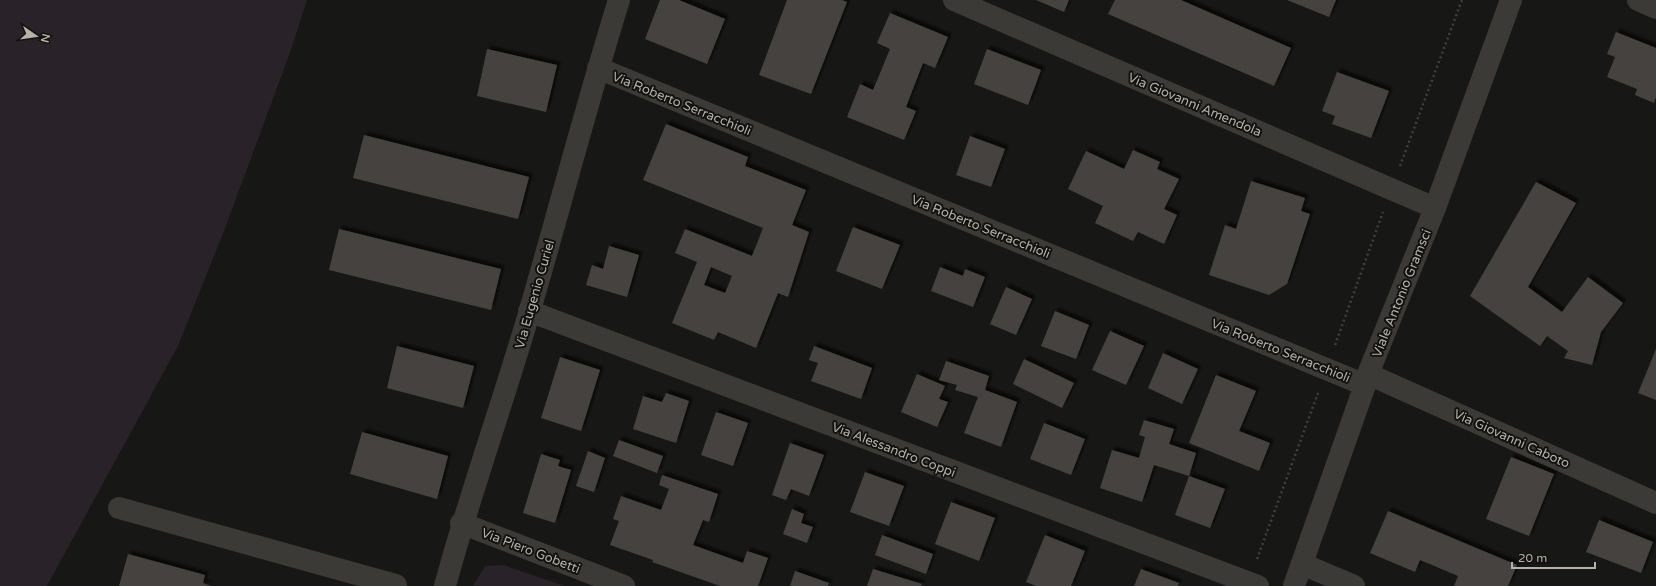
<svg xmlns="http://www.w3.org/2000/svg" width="1656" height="586" font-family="'Varela Round',sans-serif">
<defs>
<filter id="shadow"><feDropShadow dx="3.5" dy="-3.5" stdDeviation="1" flood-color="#0009"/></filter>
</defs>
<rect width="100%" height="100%" fill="#171715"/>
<g fill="#2a2229">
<polygon points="0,0 307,0 291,50 224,231 178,346 47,586 0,586"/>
<polygon points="503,565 565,586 473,586 485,566"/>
</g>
<g fill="#44433f" fill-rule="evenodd" filter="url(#shadow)">
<polygon points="660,0 679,0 725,19 707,64 645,39"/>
<polygon points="787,0 842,0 847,2 811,94 759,75"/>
<polygon points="1036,0 1069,0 1064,12"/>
<polygon points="1115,0 1181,0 1291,48 1274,86 1108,14"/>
<polygon points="1287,0 1336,0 1329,17"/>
<polygon points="890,13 948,37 935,68 923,63 906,107 916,111 904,140 847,117 860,84 873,90 890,49 877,43"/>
<polygon points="1616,32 1656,48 1656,97 1654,103 1635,95 1637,89 1607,77 1615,57 1607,54"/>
<polygon points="487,49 557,65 546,112 477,96"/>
<polygon points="987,49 1041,70 1028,105 974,84"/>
<polygon points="1337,72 1389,91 1371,138 1332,124 1335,116 1322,111"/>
<path d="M666,124L748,157L745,166L806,190L792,225L809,232L788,297L778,293L756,348L718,332L714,340L672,323L697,262L675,253L685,229L752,256L763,228L643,180ZM711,267L732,276L725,293L704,285Z"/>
<polygon points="364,135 529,177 518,219 353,178"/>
<polygon points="970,136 1005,149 991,187 956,175"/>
<polygon points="1133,150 1160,162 1157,169 1179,179 1164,209 1177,215 1164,244 1138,232 1133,241 1095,223 1103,206 1068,189 1086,151 1124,169"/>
<polygon points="1251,181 1305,198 1301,211 1310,214 1287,284 1269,295 1209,275 1225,225 1236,229"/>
<polygon points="1536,182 1576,203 1528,287 1562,312 1588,277 1623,303 1601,332 1592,365 1564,358 1568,351 1547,336 1540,346 1470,296"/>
<polygon points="853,227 900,245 882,289 836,271"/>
<polygon points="339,229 501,269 491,310 329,270"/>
<polygon points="609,246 639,255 627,297 586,285 592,265 603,269"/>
<polygon points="940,267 963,276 965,269 985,277 973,307 931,291"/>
<polygon points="1006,287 1032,299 1016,335 990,324"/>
<polygon points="1055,311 1089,325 1076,359 1041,346"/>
<polygon points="1110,331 1144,346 1126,385 1092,370"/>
<polygon points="397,346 474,366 463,408 387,388"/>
<polygon points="814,346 872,368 861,399 811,381 818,363 809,360"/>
<polygon points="1656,349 1656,400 1638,393"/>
<polygon points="1163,353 1198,369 1182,404 1148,388"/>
<polygon points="560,357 600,370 581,431 541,418"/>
<polygon points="1024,359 1074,383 1062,408 1013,384"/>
<polygon points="946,361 989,376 985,390 1017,402 1001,447 964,433 978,397 955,390 957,385 939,380"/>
<polygon points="917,374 945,386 939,399 948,402 937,427 901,412"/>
<polygon points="1216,375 1256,391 1239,431 1270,443 1259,471 1189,443"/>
<polygon points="666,393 689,401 676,443 633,429 643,396 662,402"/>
<polygon points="716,412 748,423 733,466 701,455"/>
<polygon points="1144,420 1174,429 1169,444 1196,453 1189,476 1154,465 1142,502 1100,488 1112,450 1139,458 1145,437 1139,435"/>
<polygon points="1044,423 1085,439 1071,475 1030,459"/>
<polygon points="362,432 448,456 437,499 350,474"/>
<polygon points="619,440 663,456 657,473 613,456"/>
<polygon points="790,443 824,455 809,496 791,489 786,500 772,495"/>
<polygon points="588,451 605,458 594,492 576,486"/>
<polygon points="541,454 560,460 558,466 571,470 555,523 523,513"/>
<polygon points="1511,457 1554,474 1529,536 1486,519"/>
<polygon points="865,472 904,486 889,526 850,512"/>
<polygon points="662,475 718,494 709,522 703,520 693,545 743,563 747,551 768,558 758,586 720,586 652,562 653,560 610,545 619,521 613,519 621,496 661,510 669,489 659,485"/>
<polygon points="1189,476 1225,489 1210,528 1175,515"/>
<polygon points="951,502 995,518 979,561 935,544"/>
<polygon points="792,509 804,514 801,523 813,527 807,543 783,534"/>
<polygon points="1388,511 1517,565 1508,586 1454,586 1458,576 1420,560 1415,572 1370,553"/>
<polygon points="1599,520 1653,542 1641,573 1586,552"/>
<polygon points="882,535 933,554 926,574 875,555"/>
<polygon points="1045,535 1085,551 1071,586 1036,586 1026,582"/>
<polygon points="128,554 205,575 203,583 211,586 119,586"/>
<polygon points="873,569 922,584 921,586 867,586"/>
<polygon points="1141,569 1179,583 1178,586 1134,586"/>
<polygon points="795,571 829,583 828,586 790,586"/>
</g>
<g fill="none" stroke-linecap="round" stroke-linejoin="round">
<g stroke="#43403c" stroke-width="2.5" stroke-dasharray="2 3" stroke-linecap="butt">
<polyline points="1400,166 1462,0"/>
<polyline points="1335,345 1383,212"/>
<polyline points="1257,559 1318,393"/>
</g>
<g stroke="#3c3a36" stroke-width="22">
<polyline points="954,0 1435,208"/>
<polyline points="1638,0 1656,8"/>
<polyline points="598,68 1365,385"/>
<polyline points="529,311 1258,586"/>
<polyline points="1368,374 1656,503"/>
<polyline points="119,508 396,585 396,586"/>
<polyline points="461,523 624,586"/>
<polyline points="1302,564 1354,586"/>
<path d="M445,586C470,493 503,403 530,310C560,207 587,103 619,0"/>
<polyline points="1294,586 1365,385 1368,374 1435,208 1511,0"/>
</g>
</g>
<g text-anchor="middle" stroke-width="4" stroke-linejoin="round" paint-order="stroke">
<g font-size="13" fill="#b6b1a8" stroke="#121210">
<text transform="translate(682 103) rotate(22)" y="5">Via Roberto Serracchioli</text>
<text transform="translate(1195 104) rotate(23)" y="5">Via Giovanni Amendola</text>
<text transform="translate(981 226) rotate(22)" y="5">Via Roberto Serracchioli</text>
<text transform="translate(1401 293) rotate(-68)" y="5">Viale Antonio Gramsci</text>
<text transform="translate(534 294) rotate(-74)" y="5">Via Eugenio Curiel</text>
<text transform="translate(1281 350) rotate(22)" y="5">Via Roberto Serracchioli</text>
<text transform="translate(1512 438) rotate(24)" y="5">Via Giovanni Caboto</text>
<text transform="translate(894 449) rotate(21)" y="5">Via Alessandro Coppi</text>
<text transform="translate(531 550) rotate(21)" y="5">Via Piero Gobetti</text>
</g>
</g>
<g transform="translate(36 36) rotate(103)" stroke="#121210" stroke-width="3" paint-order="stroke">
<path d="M0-3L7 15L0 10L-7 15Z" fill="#b6b1a8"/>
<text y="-6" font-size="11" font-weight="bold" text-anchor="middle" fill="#b6b1a8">N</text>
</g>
<path d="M1512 562v6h83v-6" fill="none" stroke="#b6b1a8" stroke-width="2"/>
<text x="1518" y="562" font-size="12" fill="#b6b1a8" stroke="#121210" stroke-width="3" paint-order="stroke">20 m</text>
</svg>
